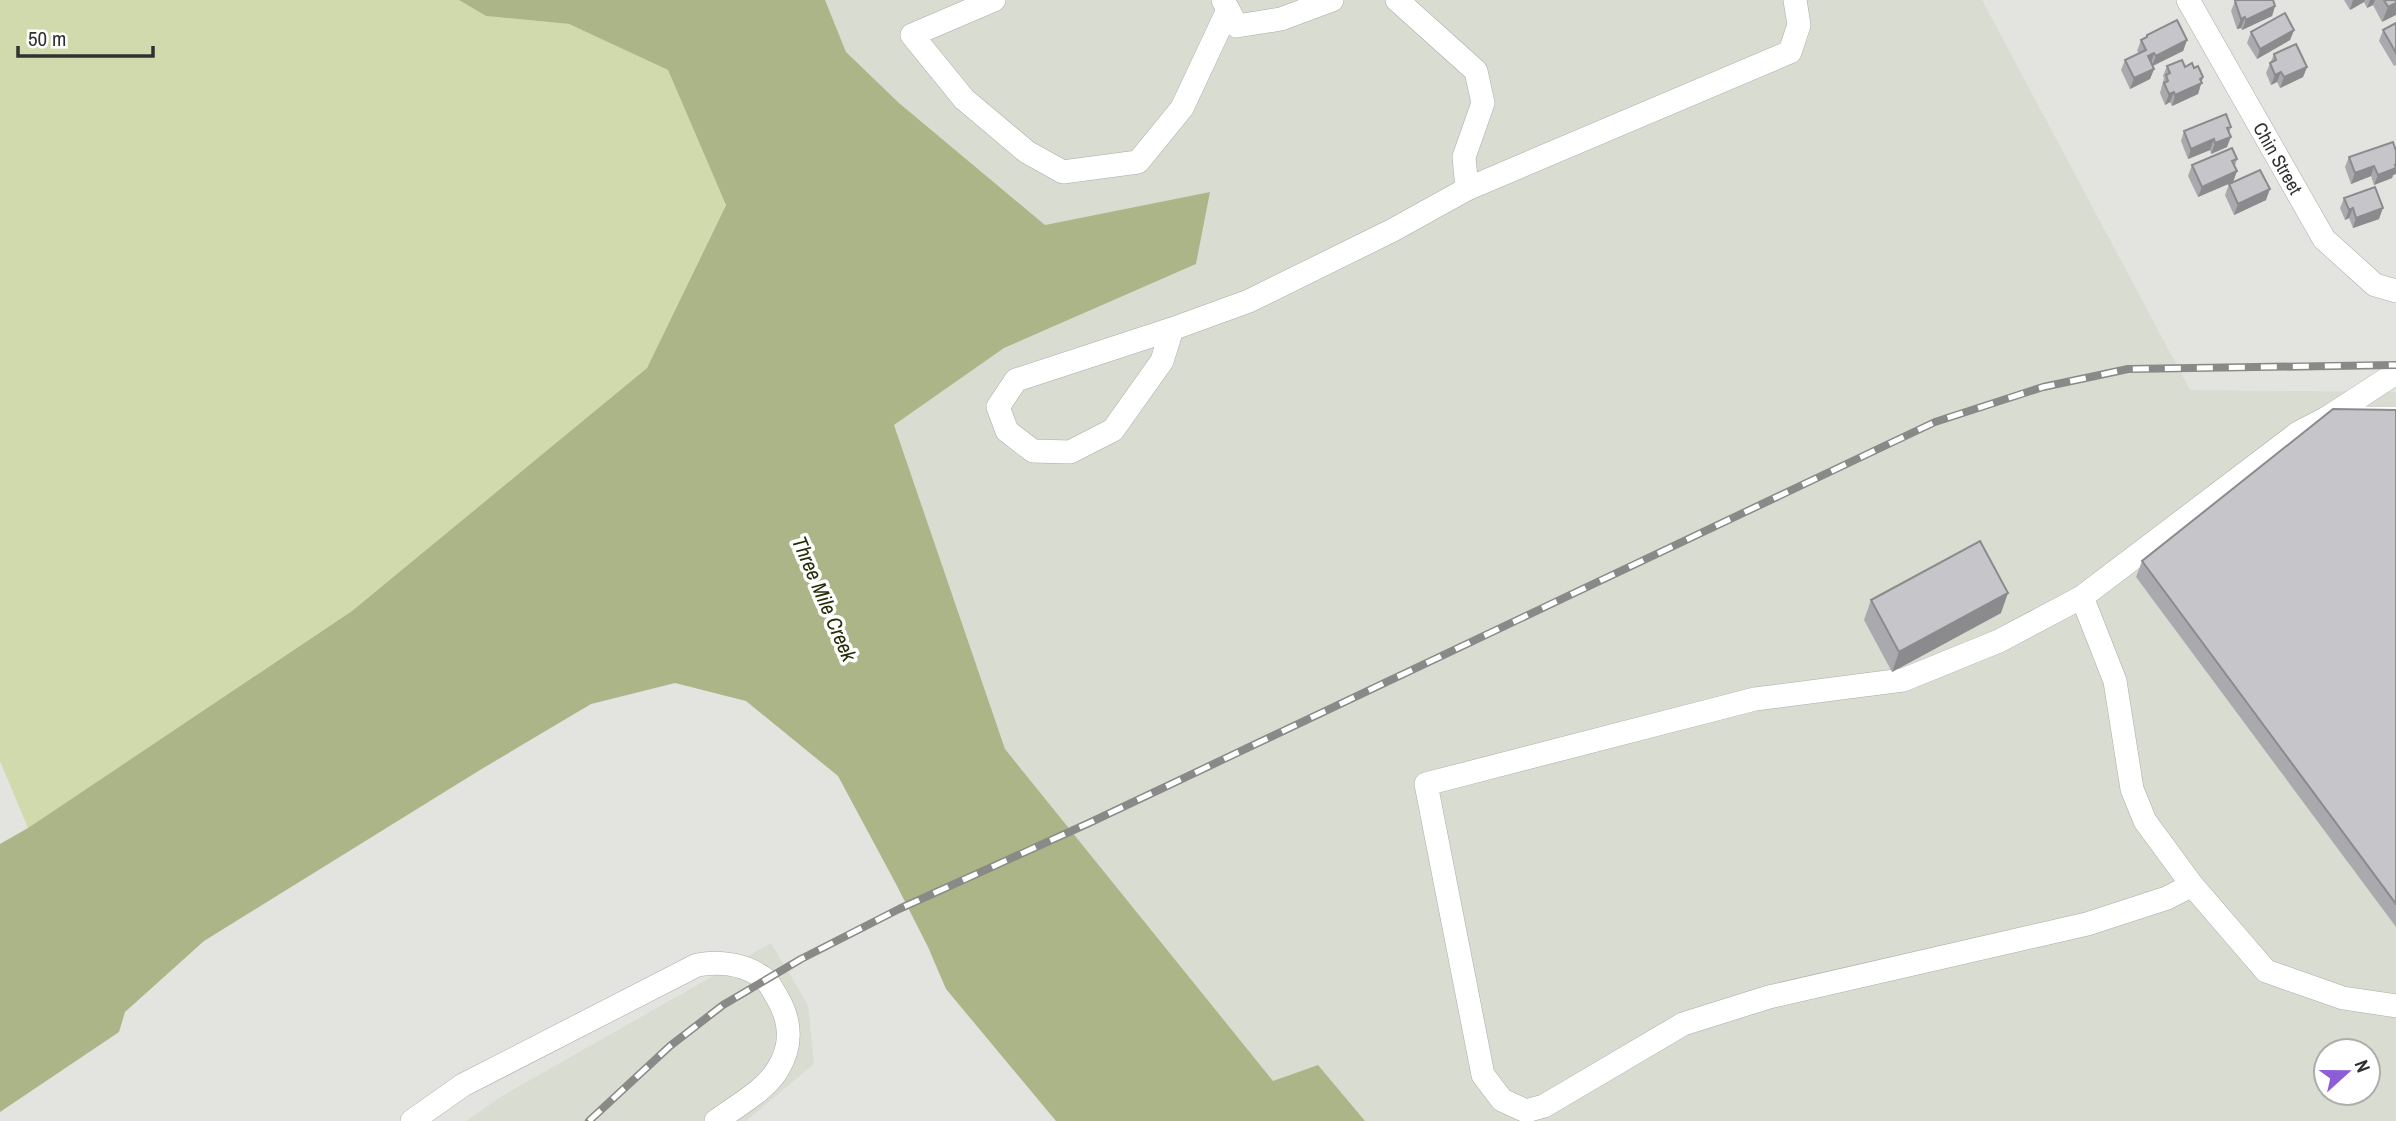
<svg xmlns="http://www.w3.org/2000/svg" width="2396" height="1121" font-family="'Archivo Narrow',sans-serif">
<rect width="100%" height="100%" fill="#e3e4e0"/>
<g fill="#d9dcd0" fill-rule="evenodd">
<path d="M825,0H1982L2190,390L2396,392V1121H1365L1318,1065L1273,1081L1005,749L894,425L1004,348L1196,264L1210,192L1045,225L899,103L846,52ZM2326,1051H2368V1093H2326Z"/>
<polygon points="771,943 808,1005 814,1064 746,1121 466,1121 502,1096"/>
</g>
<polygon fill="#d1daad" points="0,0 459,0 486,16 569,24 668,70 726,204 647,368 352,611 28,828 0,761"/>
<polygon fill="#acb587" points="459,0 825,0 846,52 899,103 1045,225 1210,192 1196,264 1004,348 894,425 1005,749 1273,1081 1318,1065 1365,1121 1056,1121 946,989 928,947 896,884 838,776 746,701 675,683 591,704 480,770 204,941 125,1012 119,1032 0,1112 0,844 28,828 352,611 647,368 726,205 668,70 569,24 486,16"/>
<g fill="none" stroke-linecap="round" stroke-linejoin="round">
<g stroke="#abaca8" stroke-width="24">
<g id="minor">
<polyline points="994,0 912,35 964,99 1027,152 1063,172 1138,162 1182,108 1228,10"/>
<polyline points="1223,0 1237,26 1281,19 1332,0"/>
<polyline points="1397,0 1476,71 1483,103 1464,157 1467,189"/>
<path id="s1" d="M2188,0L2324,239L2375,285L2396,291"/>
<polyline points="1172,329 1162,361 1113,430 1070,452 1033,451 1007,431 998,407 1016,380 1172,329 1249,301 1393,230 1467,189 1790,52 1799,25 1795,0"/>
<polyline points="2327,418 2396,373"/>
<polyline points="2082,597 2115,681 2132,789 2145,821 2192,885 2266,971 2343,998 2396,1006"/>
<polyline points="2192,885 2167,898 2087,924 1769,997 1683,1024 1544,1106 1526,1111 1502,1100 1483,1075 1426,784 1755,699 1903,680 1999,641 2082,597 2298,433 2327,418 2396,418"/>
<path d="M412,1121L463,1085L697,965C720,961 745,964 765,979C770,983 773,991 777,997C791,1021 793,1044 778,1069C765,1091 736,1106 716,1121"/>
</g>
</g>
<use href="#minor" stroke="#fff" stroke-width="23"/>
<g stroke="#898a87" stroke-width="8">
<polyline id="rail" points="589,1121 670,1046 723,1005 801,959 899,909 1089,823 1935,422 2043,387 2128,369 2396,365"/>
</g>
<use href="#rail" stroke="#fff" stroke-width="5" stroke-dasharray="16" stroke-linecap="butt"/>
</g>
<g fill="#aaa9ad">
<polygon points="2344,0 2396,0 2382,22 2373,5 2367,8 2364,2 2350,10"/>
<polygon points="2235,1 2275,6 2272,16 2242,30 2241,28 2237,29 2231,11"/>
<polygon points="2396,23 2396,65 2394,66 2379,41 2383,30"/>
<polygon points="2294,30 2290,40 2257,59 2247,43 2251,32"/>
<polygon points="2147,35 2187,40 2183,51 2153,66 2154,69 2150,79 2130,89 2121,70 2125,60 2139,53 2137,51 2141,40 2145,38"/>
<polygon points="2274,54 2307,67 2303,77 2280,88 2277,82 2271,85 2266,73"/>
<polygon points="2167,66 2194,68 2203,77 2198,94 2172,106 2170,102 2165,105 2160,93 2164,78 2163,76"/>
<polygon points="2231,127 2229,133 2227,147 2211,154 2210,150 2188,159 2181,141 2184,131"/>
<polygon points="2396,151 2396,174 2393,175 2392,178 2374,185 2371,176 2351,184 2345,167 2349,157"/>
<polygon points="2237,159 2235,166 2237,171 2233,182 2198,197 2188,176 2192,165"/>
<polygon points="2229,184 2266,200 2234,215 2225,195"/>
<polygon points="2344,198 2379,219 2353,228 2349,218 2345,220 2340,208"/>
<polygon points="2396,410 2396,927 2136,577 2142,561"/>
<polygon points="1871,600 2001,613 1892,672 1864,620"/>
</g>
<g fill="#8b8a8d">
<polygon points="2353,0 2365,0 2364,2 2350,10"/>
<polygon points="2370,0 2375,0 2373,5 2367,8"/>
<polygon points="2396,3 2396,15 2382,22 2388,7"/>
<polygon points="2275,6 2272,16 2242,30 2246,20"/>
<polygon points="2245,17 2241,28 2237,29 2241,19"/>
<polygon points="2294,30 2290,40 2257,59 2260,49"/>
<polygon points="2187,40 2183,51 2152,66 2156,56"/>
<polygon points="2154,53 2151,64 2148,56"/>
<polygon points="2307,67 2303,77 2280,88 2284,77"/>
<polygon points="2154,69 2150,79 2130,89 2134,78"/>
<polygon points="2281,72 2277,82 2271,85 2275,75"/>
<polygon points="2203,77 2198,94 2172,106 2175,95"/>
<polygon points="2174,92 2170,102 2165,105 2169,94"/>
<polygon points="2231,137 2227,147 2211,154 2215,143"/>
<polygon points="2214,139 2210,150 2188,159 2191,149"/>
<polygon points="2396,165 2396,174 2393,175 2392,178 2374,185 2378,175"/>
<polygon points="2374,166 2371,176 2351,184 2355,173"/>
<polygon points="2237,171 2233,182 2198,197 2202,187"/>
<polygon points="2270,189 2266,200 2234,215 2238,204"/>
<polygon points="2353,208 2349,218 2345,220 2349,210"/>
<polygon points="2383,208 2379,219 2353,228 2356,218"/>
<polygon points="2008,593 2001,613 1892,672 1899,652"/>
</g>
<g fill="#c6c5c9" stroke="#8b8a8d" stroke-width="2">
<polygon points="2237,0 2273,0 2275,6 2246,20 2245,17 2241,19 2235,1"/>
<polygon points="2384,0 2396,0 2396,3 2388,7"/>
<polygon points="2285,13 2294,30 2260,49 2251,32"/>
<polygon points="2177,20 2187,40 2156,56 2154,53 2148,56 2154,69 2134,78 2125,60 2146,50 2141,40 2147,37 2147,35"/>
<polygon points="2396,23 2396,53 2383,30"/>
<polygon points="2296,44 2307,67 2284,77 2281,72 2275,75 2270,63 2276,60 2274,54"/>
<polygon points="2182,60 2185,67 2192,63 2194,68 2198,66 2203,77 2200,79 2202,83 2175,95 2174,92 2169,94 2164,83 2168,81 2166,75 2170,73 2167,66"/>
<polygon points="2226,114 2231,127 2227,128 2231,137 2215,143 2214,139 2191,149 2184,131"/>
<polygon points="2393,142 2396,151 2396,165 2395,165 2396,168 2378,175 2374,166 2355,173 2349,157"/>
<polygon points="2232,148 2237,159 2232,161 2237,171 2202,187 2192,165"/>
<polygon points="2260,170 2270,189 2238,204 2229,184"/>
<polygon points="2375,187 2383,208 2356,218 2353,208 2349,210 2344,198"/>
<polygon points="2333,409 2396,410 2396,904 2142,561"/>
<polygon points="1980,541 2008,593 1899,652 1871,600"/>
</g>
<g text-anchor="middle" stroke-width="7" stroke-linejoin="round" paint-order="stroke">
<g font-size="19" fill="#313230" stroke="#fff">
<text dy="7" stroke="none"><textPath href="#s1" startOffset="182">Chin Street</textPath></text>
</g>
<g font-size="21" font-style="italic" fill="#282d08" stroke="#fff">
<text transform="translate(824 599) rotate(67)" y="7">Three Mile Creek</text>
</g>
</g>
<g transform="translate(2347 1072) rotate(69)"><circle r="33" fill="#ffffff" stroke="#adadac" stroke-width="2"/>
<path d="M0-5L12 26L0 18L-12 26Z" fill="#8d5dd6"/>
<text y="-10" font-size="19" font-weight="bold" text-anchor="middle" fill="#313230">N</text>
</g>
<path d="M18 46v10h135v-10" fill="none" stroke="#313230" stroke-width="3.5"/>
<text x="28" y="46" font-size="21" fill="#313230" stroke="#ffffff" stroke-width="5" paint-order="stroke">50 m</text>
</svg>
